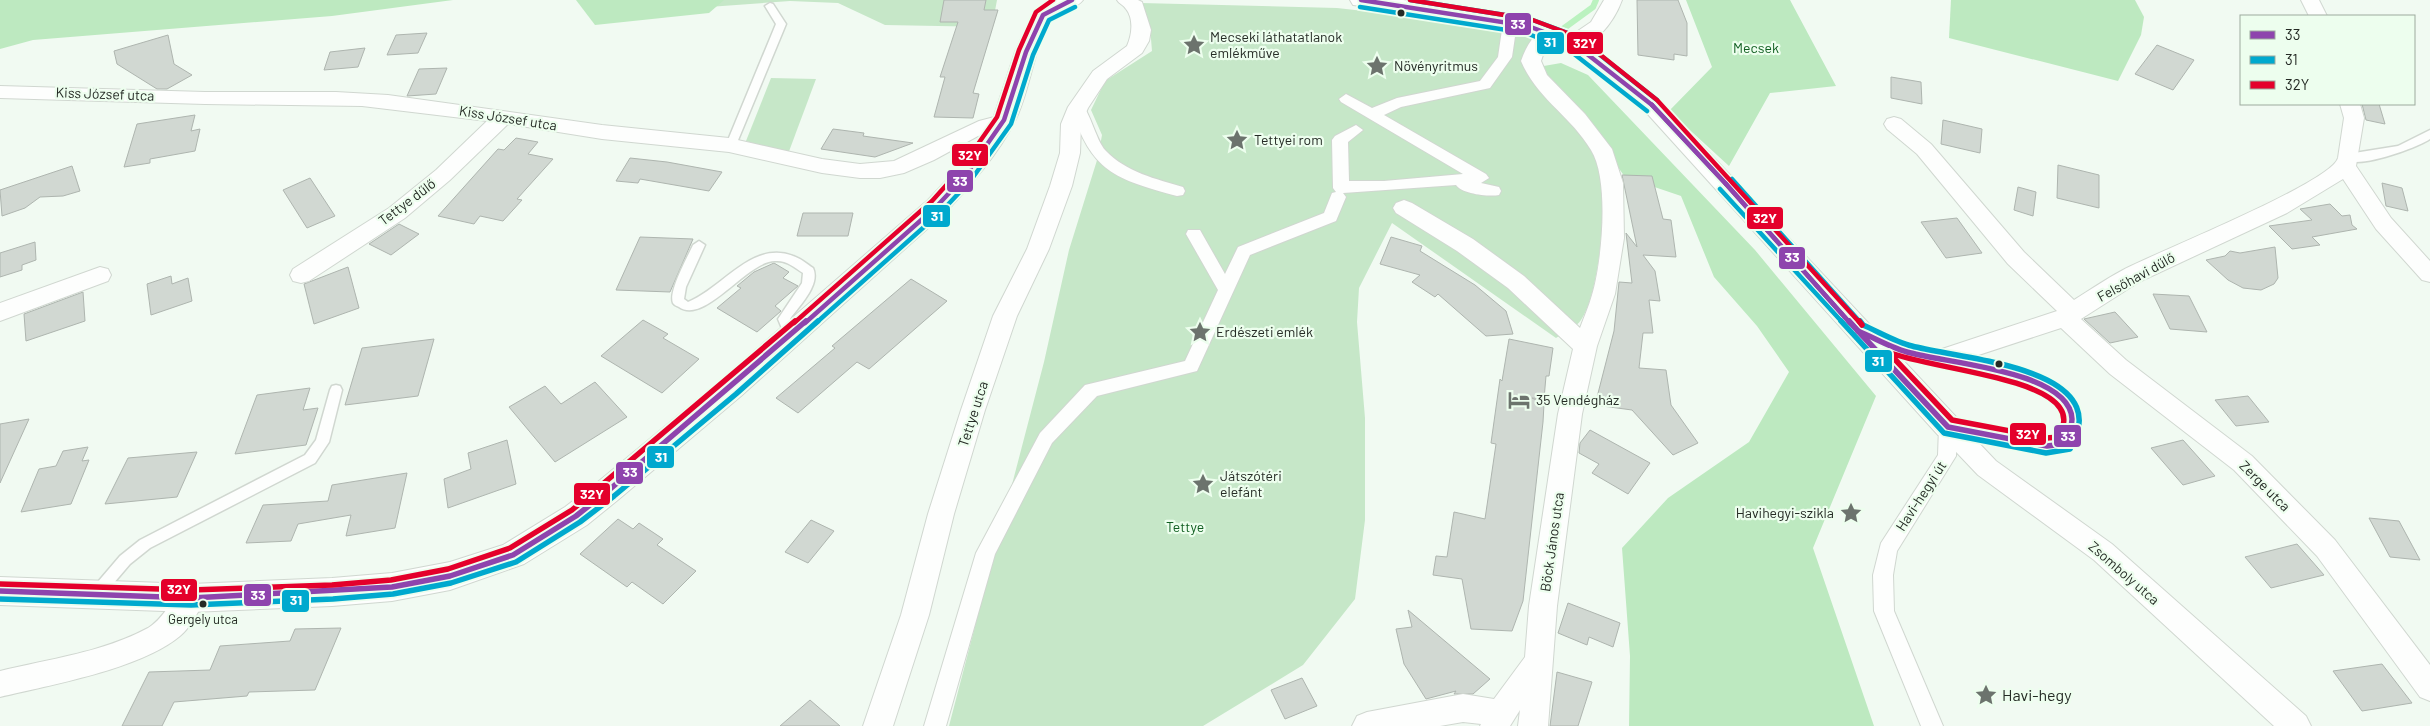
<svg xmlns="http://www.w3.org/2000/svg" width="2430" height="726" font-family="Barlow,sans-serif">
<rect width="100%" height="100%" fill="#f1faf2"/>
<g fill="#c6e7c8">
<polygon points="590,0 997,0 992,27 885,25 838,3 790,1 597,15"/>
<path d="M1141,3L1337,8L1463,22L1538,38L1525,70C1544,91 1578,122 1591,145C1611,178 1602,288 1581,320C1577,327 1564,333 1556,338L1392,223L1359,288L1357,322L1365,418V520L1355,599L1303,665L1203,726H949L1044,362L1069,250L1098,157L1102,135L1091,110L1105,81L1152,51L1150,27Z"/>
<polygon points="771,78 816,79 788,154 746,141"/>
</g>
<g fill="#bde9c0">
<polygon points="0,0 453,0 332,16 33,40 0,49"/>
<polygon points="576,0 724,0 709,13 595,25"/>
<polygon points="1686,0 1790,0 1836,86 1770,93 1729,166 1669,111 1712,67"/>
<polygon points="1951,0 2135,0 2144,17 2141,35 2118,81 1949,38"/>
<polygon points="1561,63 1588,75 1755,250 1876,396 1813,548 1874,726 1629,726 1630,656 1622,548 1668,498 1749,442 1789,372 1757,326 1714,277 1681,196 1625,177 1569,99 1538,67"/>
</g>
<g fill="none" stroke-linecap="round" stroke-linejoin="round">
<polyline stroke="#baf2bf" stroke-width="6" points="1556,34 1593,7 1596,0"/>
</g>
<g fill="#d1d8d2" stroke="#aeb5af">
<polygon points="944,0 986,0 984,10 998,10 973,93 979,94 973,118 934,117 945,77 940,77 958,22 940,22"/>
<polygon points="1637,0 1678,0 1687,23 1687,56 1674,54 1674,60 1638,55"/>
<polygon points="427,33 418,53 387,55 396,35"/>
<polygon points="168,35 174,64 192,75 167,89 157,89 117,64 114,51"/>
<polygon points="2157,45 2194,60 2173,90 2135,74"/>
<polygon points="365,48 358,67 324,70 330,52"/>
<polygon points="447,68 436,94 407,96 419,69"/>
<polygon points="1891,77 1921,82 1922,104 1891,98"/>
<polygon points="2362,104 2379,104 2385,124 2366,120"/>
<polygon points="195,115 191,131 200,129 195,151 150,159 150,163 124,167 137,124"/>
<polygon points="1943,120 1982,129 1980,153 1941,144"/>
<polygon points="833,129 864,133 863,136 913,143 875,157 821,149"/>
<polygon points="516,138 538,142 528,154 553,159 517,199 522,200 503,221 480,216 474,224 438,216 498,149 504,150"/>
<polygon points="630,158 667,162 722,172 709,191 640,179 638,183 616,181"/>
<polygon points="2058,165 2099,175 2099,208 2057,198"/>
<polygon points="72,166 80,191 63,196 40,197 25,208 2,216 0,190"/>
<polygon points="1622,175 1652,176 1663,219 1671,220 1676,257 1643,255 1655,271 1660,301 1649,300 1653,333 1643,333 1639,368 1666,370 1671,405 1698,443 1673,455 1632,410 1595,405 1614,331 1619,282 1632,283 1626,233 1637,247"/>
<polygon points="310,178 335,216 307,228 283,190"/>
<polygon points="2382,183 2402,188 2408,211 2386,206"/>
<polygon points="2018,187 2036,192 2033,216 2014,210"/>
<polygon points="2330,204 2342,216 2350,215 2352,225 2357,229 2312,237 2320,245 2292,249 2269,226 2312,220 2300,209"/>
<polygon points="803,213 853,213 848,236 797,236"/>
<polygon points="1957,218 1982,253 1946,258 1921,222"/>
<polygon points="399,224 419,234 391,255 369,244"/>
<polygon points="640,237 693,239 670,292 616,290"/>
<polygon points="1391,237 1422,246 1420,251 1475,285 1506,311 1513,334 1486,336 1438,294 1435,297 1412,282 1420,275 1380,264"/>
<polygon points="35,242 36,260 22,265 22,270 0,277 0,253"/>
<polygon points="2275,247 2278,278 2274,284 2261,290 2243,288 2228,280 2206,260 2225,256 2230,251 2240,253"/>
<polygon points="774,263 789,272 783,278 798,286 775,306 781,311 757,332 717,308 741,288 737,286 754,272"/>
<polygon points="348,267 359,308 314,324 304,284"/>
<polygon points="171,276 172,284 188,278 192,301 151,315 147,284"/>
<polygon points="911,279 947,301 869,369 857,362 798,413 776,398 835,348 832,346"/>
<polygon points="83,292 85,321 26,341 24,314"/>
<polygon points="2153,294 2189,296 2207,332 2170,329"/>
<polygon points="2115,312 2138,337 2110,343 2084,319"/>
<polygon points="643,320 668,334 663,338 699,359 662,393 601,356"/>
<polygon points="434,339 418,396 345,405 362,348"/>
<polygon points="1509,339 1553,348 1549,376 1546,376 1544,399 1532,398 1544,404 1543,422 1523,601 1512,631 1471,629 1462,579 1433,575 1436,556 1447,557 1454,512 1485,519 1496,444 1491,443 1500,379 1502,381"/>
<polygon points="595,382 627,417 555,462 509,407 545,386 561,404"/>
<polygon points="310,388 303,410 318,408 306,445 235,454 257,395"/>
<polygon points="2248,396 2269,422 2236,426 2215,400"/>
<polygon points="29,419 0,483 0,424"/>
<polygon points="1590,430 1650,463 1628,494 1592,473 1599,464 1579,453 1580,443"/>
<polygon points="507,440 516,484 448,508 444,479 471,469 468,453"/>
<polygon points="2183,440 2215,476 2183,485 2151,448"/>
<polygon points="88,447 82,461 89,460 71,504 21,512 39,469 56,466 63,451"/>
<polygon points="197,452 177,497 105,504 128,458"/>
<polygon points="407,473 395,528 346,536 351,515 298,524 291,541 246,543 263,505 328,501 332,485"/>
<polygon points="2369,518 2399,521 2420,560 2390,557"/>
<polygon points="618,519 633,529 639,523 663,539 657,545 696,571 663,604 632,582 627,587 580,554"/>
<polygon points="811,520 834,531 808,563 785,552"/>
<polygon points="2297,544 2324,575 2271,588 2245,557"/>
<polygon points="1568,603 1620,623 1613,647 1589,637 1587,645 1558,633"/>
<polygon points="1408,610 1490,679 1473,694 1454,694 1456,691 1426,699 1404,664 1396,629 1412,627"/>
<polygon points="341,628 315,690 249,692 247,696 174,702 162,726 122,726 149,672 210,670 220,646 290,641 295,629"/>
<polygon points="2382,664 2412,703 2362,711 2333,671"/>
<polygon points="1557,672 1592,682 1578,726 1550,726"/>
<polygon points="1302,678 1317,706 1285,719 1271,690"/>
<polygon points="810,700 840,726 780,726"/>
</g>
<g fill="none" stroke-linecap="round" stroke-linejoin="round">
<g stroke="#d0d7d0" stroke-width="3">
<g id="service">
<polygon points="770,3 773,4 786,24 736,145 731,149 727,148 726,145 776,24 765,6"/>
<path d="M2430,130V139C2417,148 2354,171 2343,158L2348,154L2398,146Z"/>
<path d="M699,241L705,245L686,287L684,299L688,302C723,288 752,240 793,256C800,258 807,264 813,268C821,285 799,306 790,319L796,335L794,338H786L778,319L802,283L803,273C794,267 786,260 775,261C747,261 705,325 679,307C677,306 674,305 673,303C668,292 688,256 693,245Z"/>
<path d="M1941,354C1977,361 2018,364 2051,383C2064,391 2078,405 2080,421C2081,429 2075,444 2068,448C2055,456 1966,438 1948,432L1947,428L1948,424L1953,423L2047,441L2060,439C2068,428 2069,419 2061,408C2033,369 1977,375 1937,362L1935,359L1937,356Z"/>
<polygon points="336,385 340,386 342,390 329,442 315,463 150,548 130,564 101,598 96,600 91,598 89,594 91,590 120,556 140,540 305,455 316,440 330,390 332,386"/>
</g>
</g>
<g stroke="#d0d7d0" stroke-width="2">
<g id="pedestrian">
<path d="M1510,19L1517,23L1512,57L1490,88L1401,107L1384,115L1486,174L1489,178L1481,183L1499,187L1501,191L1499,195C1489,197 1462,194 1456,185L1343,193L1346,197L1336,221L1250,255L1197,371L1097,396L1052,443L995,554L946,726H924L976,553L1040,433L1085,385L1185,361L1218,290L1186,234L1188,230H1200L1225,274L1238,247L1324,213L1332,193L1336,192L1333,188L1332,140L1335,136L1356,125L1363,130L1348,142L1349,181H1384L1463,174L1341,102L1339,99L1346,94L1372,108L1397,98L1480,81L1498,57L1503,23Z"/>
<path d="M1078,102C1089,105 1095,140 1106,151C1126,172 1156,179 1183,187L1185,191L1183,195L1177,196C1115,179 1091,172 1071,107Z"/>
<polygon points="1948,420 1954,422 1957,427 1956,456 1897,551 1893,575 1894,611 1943,726 1921,726 1874,611 1873,575 1881,543 1938,455 1939,427 1942,422"/>
</g>
</g>
<g stroke="#d0d7d0" stroke-width="2">
<g id="minor">
<path d="M1117,0H1138L1142,2L1151,30L1149,41L1142,53L1107,79L1088,108L1081,124L1080,153L1072,186L1049,249L1017,316L985,410L954,514L929,615L893,726H863L901,615L928,514L961,410L993,316L1027,249L1050,186L1060,153L1061,124L1068,107L1093,71L1127,46C1132,35 1134,19 1126,9C1124,5 1119,4 1117,0Z"/>
<path d="M1604,0H1622C1615,20 1592,54 1566,47L1563,43L1566,39L1591,22Z"/>
<polygon points="2301,0 2319,0 2327,16 2309,16"/>
<path d="M1550,27L1557,29L1559,33L1545,49L1541,61L1547,75L1585,114L1612,149L1623,183L1624,238L1615,294L1597,346L1582,414L1557,606L1548,726H1518L1520,710L1510,726H1480L1481,724L1463,722L1440,726H1352L1357,716L1367,712L1463,694L1494,699L1525,657L1529,606L1558,414L1573,349L1508,288L1457,251L1396,213L1393,208L1396,203L1404,200L1412,203L1473,239L1524,276L1580,328C1584,317 1589,306 1592,295C1602,262 1610,180 1591,150C1571,116 1537,99 1521,61C1526,47 1534,31 1550,27Z"/>
<polygon points="0,86 205,92 336,92 388,95 602,125 729,138 822,159 860,164 894,161 979,121 1002,115 1009,117 1012,122 1009,127 978,136 934,160 904,173 880,178 860,178 822,173 729,152 602,139 508,124 450,180 405,218 309,281 301,283 293,281 290,275 293,269 389,208 436,170 487,121 362,106 205,104 0,98"/>
<path d="M2340,104H2360L2364,118L2356,166L2391,218L2430,261V282L2422,280L2376,229L2343,179L2287,213L2139,282L2081,319L2126,360L2252,456L2335,540L2430,665V701L2420,697L2317,556L2234,470L2110,374L2061,328L1939,368L1901,359L1854,339L1850,333L1854,327L1862,324L1913,345L1939,350L2057,311L2008,264L1917,154L1887,129L1884,124L1887,119L1894,117L1901,119L1931,144L2024,252L2074,300C2090,290 2106,279 2123,270C2154,253 2331,183 2338,158L2344,118Z"/>
<polygon points="100,267 108,269 111,275 108,281 0,321 0,303"/>
<polygon points="1948,417 1957,420 1996,461 2112,544 2306,716 2311,726 2274,726 2094,560 1978,475 1939,434 1936,427 1939,420"/>
<path d="M191,586L201,589L205,598C199,611 191,627 180,636C141,669 50,685 0,697V671C49,659 104,652 148,628C167,617 172,593 191,586Z"/>
</g>
</g>
<g stroke="#d0d7d0" stroke-width="2">
<g id="tertiary">
<path d="M1052,0H1083C1076,10 1058,10 1051,20C1032,51 1031,89 1015,121C998,154 971,185 946,212L741,396L619,499L587,525L524,564L450,590L392,601L332,606L191,612L0,605V577L191,584L332,578L392,573L450,562L503,545L565,507L599,481L721,380L928,200L956,170L993,119L1015,52L1032,15L1035,10Z"/>
<polygon points="1350,0 1403,0 1528,19 1581,38 1660,100 1958,419 1962,427 1958,435 1948,439 1938,435 1644,110 1565,48 1524,32 1361,6 1353,5"/>
</g>
</g>
<use href="#service" fill="#fdfefd" fill-rule="evenodd"/>
<use href="#pedestrian" fill="#fdfefd" fill-rule="evenodd"/>
<use href="#minor" fill="#fdfefd" fill-rule="evenodd"/>
<use href="#tertiary" fill="#fdfefd" fill-rule="evenodd"/>
<g stroke="#edfeee" stroke-width="8">
<g id="bus-1-far1">
<polyline points="1361,0 1528,26 1573,43 1652,105"/>
<polyline points="1652,105 1726,184"/>
<polyline points="1652,105 1726,184"/>
<polyline points="1726,184 1850,323"/>
<polyline points="1726,184 1850,323"/>
<polyline points="805,323 937,206 965,176 1004,120 1026,52 1043,15 1072,0"/>
</g>
</g>
<g stroke="#edfeee" stroke-width="9">
<g id="bus-1">
<polyline points="1849,321 1858,331"/>
<polyline points="1849,321 1858,331"/>
<path d="M1858,331C1875,338 1893,349 1911,353C1946,363 2070,371 2072,419C2072,428 2068,436 2064,444L2047,446L1948,427Z"/>
<polyline points="0,591 191,598 392,587 450,576 513,555 576,516 609,490 806,321"/>
</g>
</g>
<g stroke="#edfeee" stroke-width="8">
<g id="bus-2-far1">
<polyline points="1410,0 1530,19 1576,36 1657,100"/>
<polyline points="1360,7 1526,33 1569,50 1647,111"/>
<polyline points="1732,179 1861,323"/>
<polyline points="1720,189 1843,323"/>
<polyline points="816,323 942,211 971,180 1011,124 1033,55 1049,20 1075,7"/>
</g>
</g>
<g stroke="#edfeee" stroke-width="9">
<g id="bus-2">
<path d="M1841,321L1944,433L2046,453L2070,449C2119,367 1959,359 1912,346C1896,342 1879,332 1863,325L1860,321"/>
<polyline points="0,599 191,605 333,599 393,594 451,583 516,562 580,522 614,496 736,394 818,321"/>
</g>
</g>
<g stroke="#edfeee" stroke-width="8">
<g id="bus-3-far1">
<polyline points="1410,0 1530,19 1578,37 1657,100 1860,323"/>
<polyline points="794,323 932,201 959,171 997,117 1019,50 1036,12 1053,0"/>
</g>
</g>
<g stroke="#edfeee" stroke-width="9">
<g id="bus-3">
<polyline points="1859,321 1862,325"/>
<path d="M1888,352C1928,368 2039,376 2060,408C2067,418 2063,427 2059,437L2047,438L1952,420Z"/>
<polyline points="0,584 191,590 332,585 391,580 448,569 510,548 572,510 795,321"/>
</g>
</g>
<use href="#bus-1-far1" stroke="#8e44ad" stroke-width="4.5"/>
<use href="#bus-1" stroke="#8e44ad" stroke-width="5.5"/>
<use href="#bus-2-far1" stroke="#00a9ce" stroke-width="4.5"/>
<use href="#bus-2" stroke="#00a9ce" stroke-width="5.5"/>
<use href="#bus-3-far1" stroke="#e4002b" stroke-width="4.5"/>
<use href="#bus-3" stroke="#e4002b" stroke-width="5.5"/>
</g>
<defs>
<g id="sight-bare" transform="scale(1.725)"><path d="M0-6L1.8-2.2L6-1.7L2.9 1.2L3.7 5.4L0 3.3L-3.7 5.4L-2.9 1.2L-6-1.7L-1.8-2.2Z" fill="#6c736d" stroke="#edfeee" stroke-width="2.5" paint-order="stroke"/></g>
<g id="hotel-bare" transform="scale(1.725)"><path d="M-6-4.5h1.5V1H6V5H4.5V3h-9V5H-6ZM-4 0a1.8 1.8 0 1 1 3.6 0ZM.5 0V-2.5h3Q6-2.5 6 0Z" fill="#6c736d" stroke="#edfeee" stroke-width="2.5" paint-order="stroke"/></g>
</defs>
<g fill-rule="evenodd">
<use href="#sight-bare" x="1194" y="45"/>
<use href="#sight-bare" x="1377" y="66"/>
<use href="#sight-bare" x="1237" y="140"/>
<use href="#sight-bare" x="1200" y="332"/>
<use href="#hotel-bare" x="1519" y="400"/>
<use href="#sight-bare" x="1203" y="484"/>
<use href="#sight-bare" x="1851" y="513"/>
<use href="#sight-bare" x="1986" y="695"/>
</g>
<g fill="#252b25" stroke="#edfeee" stroke-width="2">
<circle cx="1401" cy="13" r="4.5"/>
<circle cx="1999" cy="364" r="4.5"/>
<circle cx="203" cy="604" r="4.5"/>
</g>
<g text-anchor="middle" stroke-width="4.5" stroke-linejoin="round" paint-order="stroke">
<g font-size="13" fill="#252b25" stroke="#edfeee">
<text x="203" y="624">Gergely utca</text>
</g>
<g font-size="14" fill="#252b25" stroke="#edfeee" text-anchor="start">
<text x="1210" y="42">Mecseki láthatatlanok<tspan x="1210" dy="16">emlékműve</tspan></text>
<text x="1394" y="71">Növényritmus</text>
<text x="1254" y="145">Tettyei rom</text>
<text x="1216" y="337">Erdészeti emlék</text>
<text x="1536" y="405">35 Vendégház</text>
<text x="1220" y="481">Játszótéri<tspan x="1220" dy="16">elefánt</tspan></text>
<text x="1834" y="518" text-anchor="end">Havihegyi-szikla</text>
</g>
<g font-size="14" fill="#0f5e20" stroke="#edfeee">
<text x="1756" y="53">Mecsek</text>
<text x="1185" y="532">Tettye</text>
</g>
<g font-size="14" fill="#252b25" stroke="#edfeee">
<text transform="translate(105 94) rotate(2)" y="5">Kiss József utca</text>
<text transform="translate(508 118) rotate(9)" y="5">Kiss József utca</text>
<text transform="translate(407 202) rotate(-37)" y="5">Tettye dűlő</text>
<text transform="translate(2136 277) rotate(-29)" y="5">Felsőhavi dűlő</text>
<text transform="translate(973 414) rotate(-72)" y="5">Tettye utca</text>
<text transform="translate(2265 486) rotate(45)" y="5">Zerge utca</text>
<text transform="translate(1921 496) rotate(-57)" y="5">Havi-hegyi út</text>
<text transform="translate(1552 542) rotate(-82)" y="5">Böck János utca</text>
<text transform="translate(2124 573) rotate(41)" y="5">Zsomboly utca</text>
</g>
<g font-size="16" fill="#252b25" stroke="#edfeee" text-anchor="start">
<text x="2002" y="701">Havi-hegy</text>
</g>
</g>
<g stroke="#edfeee" stroke-width="2">
<rect x="1504" y="12" width="28" height="24" rx="5" fill="#8e44ad"/>
<rect x="1536" y="31" width="29" height="24" rx="5" fill="#00a9ce"/>
<rect x="1566" y="31" width="38" height="24" rx="5" fill="#e4002b"/>
<rect x="951" y="143" width="38" height="24" rx="5" fill="#e4002b"/>
<rect x="946" y="169" width="28" height="24" rx="5" fill="#8e44ad"/>
<rect x="922" y="204" width="29" height="24" rx="5" fill="#00a9ce"/>
<rect x="1746" y="206" width="38" height="24" rx="5" fill="#e4002b"/>
<rect x="1778" y="246" width="28" height="24" rx="5" fill="#8e44ad"/>
<rect x="1864" y="349" width="29" height="24" rx="5" fill="#00a9ce"/>
<rect x="2009" y="422" width="38" height="24" rx="5" fill="#e4002b"/>
<rect x="2053" y="424" width="29" height="24" rx="5" fill="#8e44ad"/>
<rect x="646" y="445" width="29" height="24" rx="5" fill="#00a9ce"/>
<rect x="615" y="461" width="29" height="24" rx="5" fill="#8e44ad"/>
<rect x="573" y="482" width="38" height="24" rx="5" fill="#e4002b"/>
<rect x="160" y="578" width="38" height="24" rx="5" fill="#e4002b"/>
<rect x="243" y="583" width="29" height="24" rx="5" fill="#8e44ad"/>
<rect x="281" y="589" width="29" height="24" rx="5" fill="#00a9ce"/>
</g>
<g font-size="14" text-anchor="middle" font-weight="bold" fill="#fff">
<text x="1518" y="29">33</text>
<text x="1550" y="47">31</text>
<text x="1585" y="48">32Y</text>
<text x="970" y="160">32Y</text>
<text x="960" y="186">33</text>
<text x="937" y="221">31</text>
<text x="1765" y="223">32Y</text>
<text x="1792" y="262">33</text>
<text x="1878" y="366">31</text>
<text x="2028" y="439">32Y</text>
<text x="2068" y="441">33</text>
<text x="661" y="462">31</text>
<text x="630" y="477">33</text>
<text x="592" y="499">32Y</text>
<text x="179" y="594">32Y</text>
<text x="258" y="600">33</text>
<text x="296" y="605">31</text>
</g>
<rect x="2240" y="15" width="175" height="90" fill="#edfeee" stroke="#9daa9e"/>
<rect x="2250" y="31" width="25" height="8" fill="#8e44ad" stroke="#9daa9e"/>
<text x="2285" y="40" font-size="15" fill="#252b25">33</text>
<rect x="2250" y="56" width="25" height="8" fill="#00a9ce" stroke="#9daa9e"/>
<text x="2285" y="65" font-size="15" fill="#252b25">31</text>
<rect x="2250" y="81" width="25" height="8" fill="#e4002b" stroke="#9daa9e"/>
<text x="2285" y="90" font-size="15" fill="#252b25">32Y</text>
</svg>
